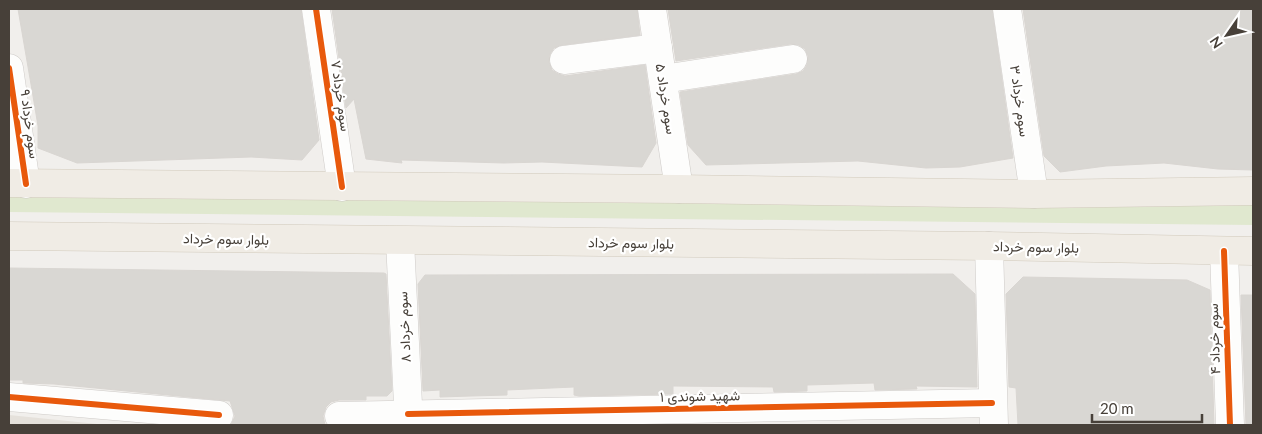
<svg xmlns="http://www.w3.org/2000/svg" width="1262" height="434" font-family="Lato,Vazirmatn,sans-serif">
<rect width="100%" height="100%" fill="#f1efec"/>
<polygon fill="#e5e1db" points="9,415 107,425 9,425"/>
<polygon fill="#e0e8cf" points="9,192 1253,203 1253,225 9,212"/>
<g fill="#d9d7d3" stroke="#d9d6d2">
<polygon points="18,9 301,9 319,140 302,160 251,157 77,163 38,148 38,126 32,90"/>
<polygon points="332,9 637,9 640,35 562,45 554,48 550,54 549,62 552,70 558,74 565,76 645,65 656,143 642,167 542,162 504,163 401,160 402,163 366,159 354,99 346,108"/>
<polygon points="668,9 992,9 1013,158 960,167 926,168 858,161 706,165 688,145 680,92 796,74 803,71 807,65 808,56 805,49 799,45 791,44 676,61"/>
<polygon points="1023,9 1253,9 1253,170 1218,169 1164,163 1106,166 1060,172 1044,156"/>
<polygon points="9,268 384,273 386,274 392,391 387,396 366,396 366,400 339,400 331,402 326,407 323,416 325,425 231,425 235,416 230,401 54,384 23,383 23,380 9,380"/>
<polygon points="953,274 975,294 977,387 916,386 917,389 875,390 874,383 807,385 807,391 774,392 773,387 673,386 673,394 579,396 574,395 574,387 507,390 507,395 471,396 440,397 440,390 423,391 418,284 425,275"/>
<polygon points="1023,277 1187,280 1210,290 1214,425 1018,425 1016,388 1009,387 1006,294"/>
<polygon points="1241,295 1253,295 1253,425 1246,425"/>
</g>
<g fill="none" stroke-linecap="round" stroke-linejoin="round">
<g stroke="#cecbc8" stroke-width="29">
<g id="minor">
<polyline points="316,9 342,187"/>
<polyline points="652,9 679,189"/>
<polyline points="1007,9 1034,194"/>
<polyline points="564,60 658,48"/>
<polyline points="9,68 26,184"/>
<polyline points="663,79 793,59"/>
<polyline points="400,241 409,425"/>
<polyline points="989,246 994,425"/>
<polyline points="1224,251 1230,425"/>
<polyline points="9,397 219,415"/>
<polyline points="339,416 992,403"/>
</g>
</g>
<g stroke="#d1cabc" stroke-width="29">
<g id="major">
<polyline points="9,183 679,189 1034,194 1253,191"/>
<polyline points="9,236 989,246 1253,251"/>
</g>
</g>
<use href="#minor" stroke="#fdfdfc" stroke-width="28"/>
<use href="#major" stroke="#f0ece5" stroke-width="28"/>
<g stroke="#fff" stroke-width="9">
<g id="cycleway">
<polyline points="316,9 342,187"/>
<polyline points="9,68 26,184"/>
<polyline points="1224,251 1230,425"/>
<polyline points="9,397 219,415"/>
<polyline points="408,414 992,403"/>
</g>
</g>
<use href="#cycleway" stroke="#e8590c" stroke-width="6"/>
</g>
<g text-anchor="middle" stroke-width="4.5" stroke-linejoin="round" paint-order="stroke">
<g font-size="14" fill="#474039" stroke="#fff">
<text transform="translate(341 96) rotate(82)" y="5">سوم خرداد ۷</text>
<text transform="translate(666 99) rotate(81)" y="5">سوم خرداد ۵</text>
<text transform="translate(1020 101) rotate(82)" y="5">سوم خرداد ۳</text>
<text transform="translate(30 124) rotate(82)" y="5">سوم خرداد ۹</text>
<text transform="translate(226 239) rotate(1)" y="5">بلوار سوم خرداد</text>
<text transform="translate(631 243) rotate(1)" y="5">بلوار سوم خرداد</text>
<text transform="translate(1036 247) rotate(1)" y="5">بلوار سوم خرداد</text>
<text transform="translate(404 327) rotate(-93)" y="5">سوم خرداد ۸</text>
<text transform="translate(1214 339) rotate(-92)" y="5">سوم خرداد ۴</text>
<text transform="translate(700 396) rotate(-1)" y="5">شهید شوندی ۱</text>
</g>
</g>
<rect width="1262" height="434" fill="none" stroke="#474039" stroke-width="20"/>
<g transform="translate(1227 35) rotate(236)" stroke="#ffffff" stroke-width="4" paint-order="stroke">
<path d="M0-4L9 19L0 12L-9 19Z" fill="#474039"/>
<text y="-8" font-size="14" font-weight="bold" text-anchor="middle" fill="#474039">N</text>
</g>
<path d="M1092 414v8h110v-8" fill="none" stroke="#474039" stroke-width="2.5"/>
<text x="1100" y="414" font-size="15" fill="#474039" stroke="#ffffff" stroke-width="4" paint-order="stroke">20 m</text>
</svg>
